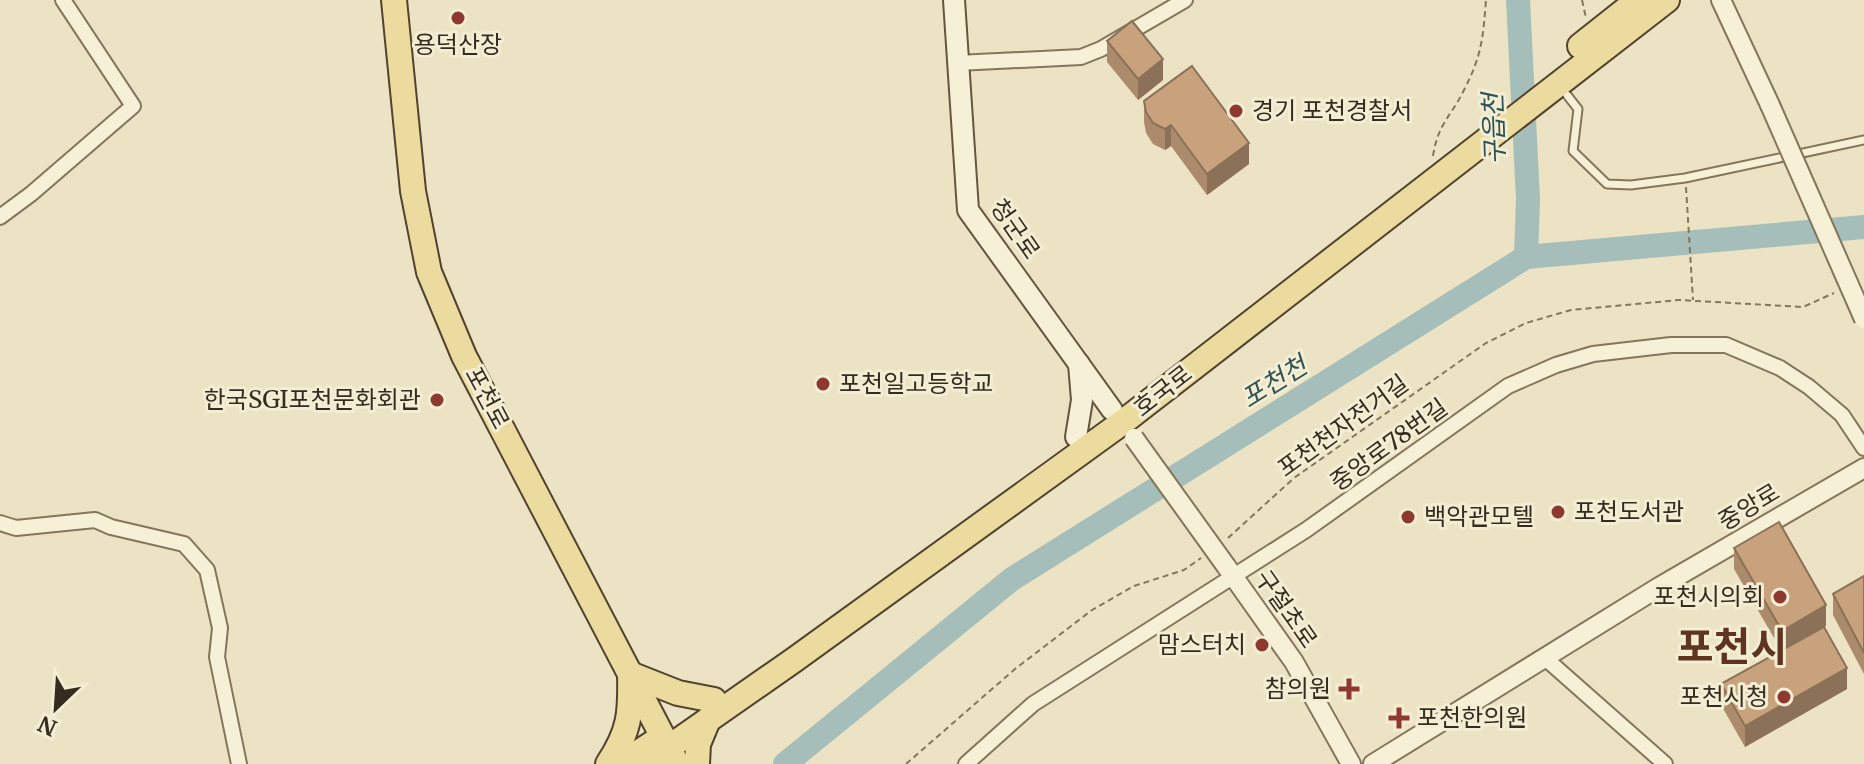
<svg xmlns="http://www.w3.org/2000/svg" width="1864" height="764" font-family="Merriweather,'Noto Sans KR',serif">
<rect width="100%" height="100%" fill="#ebe3c4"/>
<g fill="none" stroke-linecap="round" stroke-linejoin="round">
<g stroke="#a5beb9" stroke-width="24">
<polyline points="1518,0 1528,199 1526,257"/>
<polyline points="785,764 1012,579 1526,257 1864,227"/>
</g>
<g stroke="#84755b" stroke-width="11">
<polyline id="service" points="1567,95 1578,109 1573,151 1607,184 1631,185 1685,178 1864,140"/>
</g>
<g stroke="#84755b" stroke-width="18">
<g id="minor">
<polyline points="957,63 1081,57 1101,49 1185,0"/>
<polyline points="0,217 31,194 133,106 63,0"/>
<polyline points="0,523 16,528 95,520 111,527 184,544 207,570 220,628 217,657 239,764"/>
<polyline points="1545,658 1665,764"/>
<polyline points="966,764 1033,704 1306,530 1508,386 1556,365 1593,354 1671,345 1726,345 1780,368 1809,387 1842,415 1864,448"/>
</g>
</g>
<g stroke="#84755b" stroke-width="22">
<g id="tertiary">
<polyline points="1721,0 1770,105"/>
<polyline points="1226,566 1294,662 1351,764"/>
<polyline points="1373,764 1659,587 1864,468"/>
</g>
</g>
<g stroke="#66563f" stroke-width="24">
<g id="secondary">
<polyline points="954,0 968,210 1112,410"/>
<polyline points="1076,437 1082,400 1079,364"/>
</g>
</g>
<g stroke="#52432f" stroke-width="28">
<g id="primary">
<polyline points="394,0 413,191 429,272 464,356 677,764"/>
<polyline points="1580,46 1638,0"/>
<path d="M608,764C630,731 631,713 630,674L678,693L714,700"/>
<polyline points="621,764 656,741"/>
<polyline points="645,764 794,660 1123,422 1667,0"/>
<polyline points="697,764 698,744 708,720"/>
</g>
</g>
<g stroke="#84755b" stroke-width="2" stroke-dasharray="6 4" stroke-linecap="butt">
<polyline points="1582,0 1586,18"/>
<path d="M1433,156C1438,123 1451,117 1464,90C1482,55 1483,38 1486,0"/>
<polyline points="1686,187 1693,300"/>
<polyline points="1228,538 1294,478 1486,343 1526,323 1571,310 1679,300 1803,307 1834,293"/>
<polyline points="906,764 1015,669 1092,610 1134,586 1184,570 1201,558"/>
</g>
<use href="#service" stroke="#f6f0d6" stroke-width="7"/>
<use href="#minor" stroke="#f6f0d6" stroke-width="14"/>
<use href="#tertiary" stroke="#f6f0d6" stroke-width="18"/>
<use href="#secondary" stroke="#f6f0d6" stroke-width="20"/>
<use href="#primary" stroke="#ecdb9e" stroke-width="24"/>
<g stroke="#84755b" stroke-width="22" stroke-linecap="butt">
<g id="tertiary-bridge">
<polyline points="1770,105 1864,319"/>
<polyline points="1134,438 1226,566"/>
</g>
</g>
<use href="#tertiary-bridge" stroke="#f6f0d6" stroke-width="18"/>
</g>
<g fill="#ab8b6b">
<polygon points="1107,41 1163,80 1138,100 1107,62"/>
<polygon points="1144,101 1249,164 1207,195 1171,146 1165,150 1153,144 1146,133 1144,122"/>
<polygon points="1734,548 1826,626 1824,627 1847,689 1745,747 1721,705 1721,684 1781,650 1734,569"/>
<polygon points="1864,576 1864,674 1833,615 1833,594"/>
</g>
<g fill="#8b7157">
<polygon points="1163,59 1163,80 1138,100 1138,79"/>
<polygon points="1171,125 1171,146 1165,150 1165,129"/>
<polygon points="1249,143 1249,164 1207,195 1207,174"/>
<polygon points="1826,605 1826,626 1782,652 1782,631"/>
<polygon points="1847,668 1847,689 1745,747 1745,726"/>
</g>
<g fill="#c7a27c" stroke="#8b7157" stroke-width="2">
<polygon points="1132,21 1163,59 1138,79 1107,41"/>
<polygon points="1192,66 1249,143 1207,174 1171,125 1165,129 1153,123 1146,112 1144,101"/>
<polygon points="1779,522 1826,605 1782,631 1734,548"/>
<polygon points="1864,576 1864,653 1833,594"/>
<polygon points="1824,627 1847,668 1745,726 1721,684"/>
</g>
<g fill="#8f3830" stroke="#f3edd3" stroke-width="3">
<circle cx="458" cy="18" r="8"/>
<circle cx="1236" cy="111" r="8"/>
<circle cx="823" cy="384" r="8"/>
<circle cx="437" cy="400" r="8"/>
<circle cx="1558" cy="512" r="8"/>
<circle cx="1408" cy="517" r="8"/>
<circle cx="1780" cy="597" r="8"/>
<circle cx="1262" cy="645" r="8"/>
<path d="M1345 677h8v8h8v8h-8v8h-8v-8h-8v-8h8z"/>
<circle cx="1784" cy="697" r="8"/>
<path d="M1395 706h8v8h8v8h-8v8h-8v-8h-8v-8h8z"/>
</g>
<g text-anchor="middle" stroke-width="6" stroke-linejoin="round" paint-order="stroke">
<g font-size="24" fill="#352c1f" stroke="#f3edd3" text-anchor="start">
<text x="458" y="53" text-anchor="middle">용덕산장</text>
<text x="1252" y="119">경기 포천경찰서</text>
<text x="839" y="392">포천일고등학교</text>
<text x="421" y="408" text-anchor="end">한국SGI포천문화회관</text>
<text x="1574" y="520">포천도서관</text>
<text x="1424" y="525">백악관모텔</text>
<text x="1764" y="605" text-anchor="end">포천시의회</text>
<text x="1246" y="653" text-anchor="end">맘스터치</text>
<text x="1331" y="697" text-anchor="end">참의원</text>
<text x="1768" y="705" text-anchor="end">포천시청</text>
<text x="1417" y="726">포천한의원</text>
</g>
<g font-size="24" fill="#352c1f" stroke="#f3edd3">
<text transform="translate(1015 229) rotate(55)" y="8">청군로</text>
<text transform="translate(1163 391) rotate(-38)" y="8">호국로</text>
<text transform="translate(487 398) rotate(62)" y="8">포천로</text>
<text transform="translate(1343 426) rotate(-36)" y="8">포천천자전거길</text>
<text transform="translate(1389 445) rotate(-36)" y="8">중앙로78번길</text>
<text transform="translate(1749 507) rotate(-31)" y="8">중앙로</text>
<text transform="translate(1286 609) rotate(55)" y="8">구절초로</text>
</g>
<g font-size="26" font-style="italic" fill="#2f5254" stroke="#f3edd3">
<text transform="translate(1494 129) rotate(-92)" y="9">구읍천</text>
<text transform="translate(1274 382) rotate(-32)" y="9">포천천</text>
</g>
<g font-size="40" font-weight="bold" fill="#5f3421" stroke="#f3edd3">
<text x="1732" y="661">포천시</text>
</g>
</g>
<g transform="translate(56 708) rotate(205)" stroke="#f3edd3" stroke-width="6" paint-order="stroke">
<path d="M0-6L14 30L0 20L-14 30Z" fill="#352c1f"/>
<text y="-12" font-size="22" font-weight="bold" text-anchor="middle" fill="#352c1f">N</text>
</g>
</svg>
